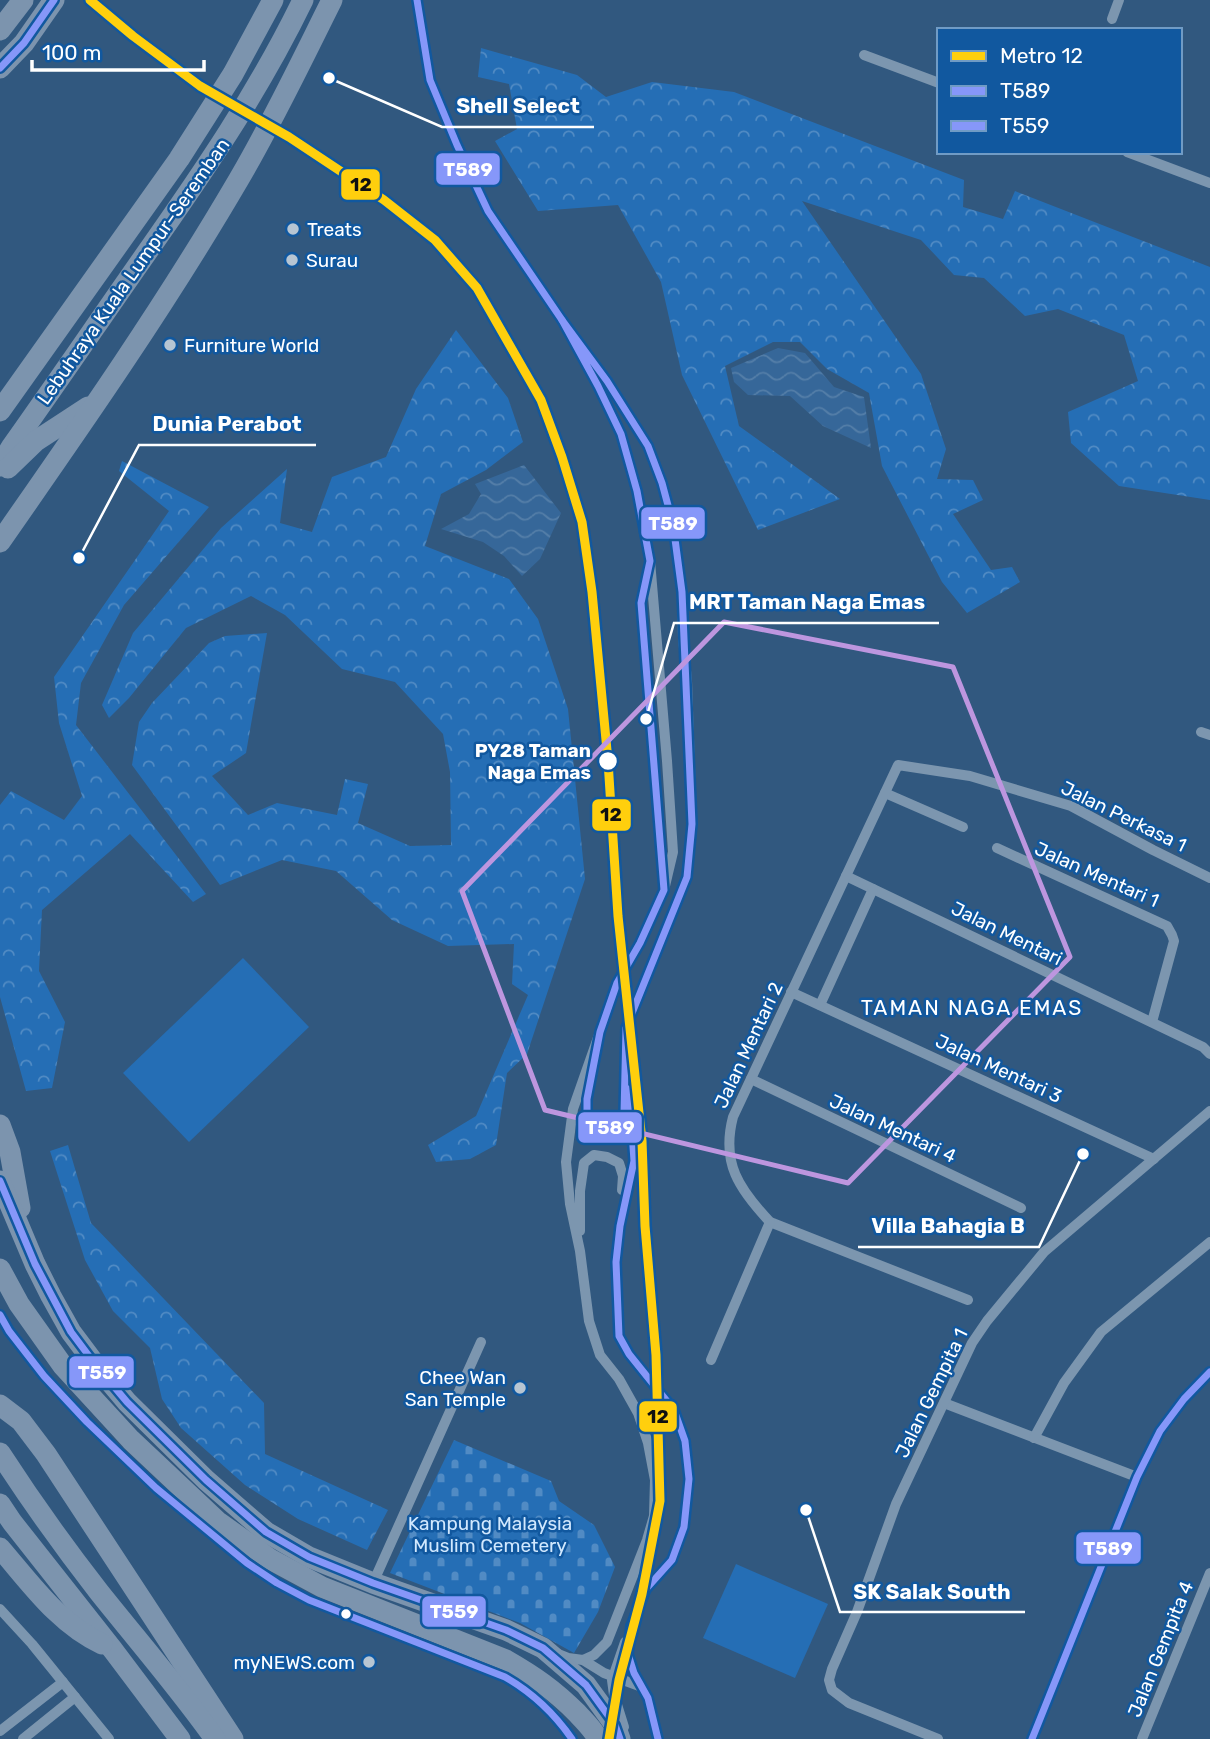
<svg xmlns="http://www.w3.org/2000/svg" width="1210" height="1739" font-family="Rubik,sans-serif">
<defs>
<pattern id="forest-crowns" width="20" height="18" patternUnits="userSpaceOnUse" patternTransform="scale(1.75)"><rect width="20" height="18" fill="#256eb5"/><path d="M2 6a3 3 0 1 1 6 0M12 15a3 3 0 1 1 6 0" fill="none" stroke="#518bc4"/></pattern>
<pattern id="cemetery-stones" width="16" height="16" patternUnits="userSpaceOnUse" patternTransform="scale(1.75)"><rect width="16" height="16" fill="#256eb5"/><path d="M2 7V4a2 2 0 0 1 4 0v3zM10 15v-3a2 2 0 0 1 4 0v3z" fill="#518bc4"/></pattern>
<pattern id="water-waves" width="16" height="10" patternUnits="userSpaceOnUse" patternTransform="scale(1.75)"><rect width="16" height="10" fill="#366799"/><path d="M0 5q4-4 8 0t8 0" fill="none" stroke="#547ea8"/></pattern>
</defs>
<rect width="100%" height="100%" fill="#31587f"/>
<g fill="url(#forest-crowns)">
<polygon points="481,48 577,75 606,97 652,82 734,92 964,180 963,207 1003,219 1015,191 1210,267 1210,500 1119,486 1071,443 1068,412 1138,381 1124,335 1058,309 1025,316 984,278 954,275 921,240 802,201 921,374 946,449 937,479 973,480 983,500 953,514 991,570 1012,567 1020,582 967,613 942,582 882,466 869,393 827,369 800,342 773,342 725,366 739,426 840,499 758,530 682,375 661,282 618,205 538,211 495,141 517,129 509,84 478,77"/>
<polygon points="456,330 508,398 523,442 486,470 441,494 425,546 509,579 538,619 568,709 585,879 527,1054 507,1073 496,1145 470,1159 436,1162 428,1145 476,1116 528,995 512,984 514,944 448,946 392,920 336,871 282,860 220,885 132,765 139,722 152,703 209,643 225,636 267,633 246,753 212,776 248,815 277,803 337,815 345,779 368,784 358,823 410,846 451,845 450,772 443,734 395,682 342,669 285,615 251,596 186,628 129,698 109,718 102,705 133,633 221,528 287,469 280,523 312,532 332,477 386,457 416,389"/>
<polygon points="122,461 209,507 124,605 81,683 76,725 206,894 193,902 130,834 42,910 39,971 65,1022 52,1088 26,1091 0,997 0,805 11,791 64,820 82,796 59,723 54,677 169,511 119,471"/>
<polygon points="68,1145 91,1223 264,1403 265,1454 388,1510 367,1550 298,1519 245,1485 181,1428 162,1399 150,1348 113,1311 85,1260 50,1151"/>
</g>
<polygon fill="url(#cemetery-stones)" points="454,1440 551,1481 559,1501 594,1525 615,1567 598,1612 574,1653 520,1623 390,1573"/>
<g fill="#256eb5">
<polygon points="243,958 309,1027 189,1142 123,1073"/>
<polygon points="736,1564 828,1604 795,1678 703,1638"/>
</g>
<g fill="url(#water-waves)">
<polygon points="778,348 805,353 834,387 864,397 871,448 823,426 790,396 748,395 734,382 731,368"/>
<polygon points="524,465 561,513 540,559 522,576 504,556 483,542 441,529 469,514 481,494 475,484"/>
</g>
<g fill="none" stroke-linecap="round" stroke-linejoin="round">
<g stroke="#7c96af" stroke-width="10">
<polyline points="417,0 430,80 457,145 488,211 565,324"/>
<polyline points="1112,19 1119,0"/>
<polyline points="864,55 939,83"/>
<polyline points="1127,152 1210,183"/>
<polyline points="562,320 598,386 621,434 637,491 650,561 667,761 673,852 664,890 640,943 617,983 600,1032 573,1109 566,1162 570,1204 580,1251 589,1321 600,1355 619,1379 638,1413 648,1443 655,1480 654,1516 647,1540 607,1642 594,1655 583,1660"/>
<polyline points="585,351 607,381 648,446 662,483 673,524 682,592 683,638 687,681 692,824 687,877 626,1028 624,1114 614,1127 606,1128 593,1124 587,1113 587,1099 593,1070"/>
<polyline points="1201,732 1210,735"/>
<polyline points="885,793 963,827"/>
<polyline points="997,848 1167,926 1172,935 1174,941 1152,1022"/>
<polyline points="846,876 1203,1047 1210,1054"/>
<polyline points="791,992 1154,1159"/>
<polyline points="820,1005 873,889"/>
<polyline points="751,1079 1021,1208"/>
<polyline points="630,1104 634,1161 620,1226 616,1262 619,1336 629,1354 674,1410 685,1441 689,1479 684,1527 672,1560 646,1589 631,1626 628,1654 634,1673 648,1698 658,1739"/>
<polyline points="580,1231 580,1191 584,1163 594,1155 607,1157 619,1163 623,1176 622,1190"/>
<path d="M968,1300L770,1222C739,1189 721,1163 733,1117L898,765L970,776L1071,806L1153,850L1210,878"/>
<path d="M0,1315L9,1331L44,1376L87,1422L156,1488L247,1563L277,1583L309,1600L505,1677C534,1693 554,1711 572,1739"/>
<polyline points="711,1360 770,1222"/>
<polyline points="944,1403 1137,1477"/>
<polyline points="1034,1438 1064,1383 1101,1332 1210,1242"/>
<polyline points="373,1583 481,1342"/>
<polyline points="0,1609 32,1644 109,1739"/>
<polyline points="558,1654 568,1658 583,1660 604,1673 642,1687"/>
<polyline points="624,1727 614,1695 612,1680 625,1642"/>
<polyline points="0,1731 63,1682"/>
<polyline points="23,1739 75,1697"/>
<polyline points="938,1739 849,1703 832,1690 829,1680 832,1669 857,1612 896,1504 972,1343 987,1321 1044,1252 1210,1111"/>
<polyline points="1032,1739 1137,1477 1160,1431 1184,1399 1210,1372"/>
<polyline points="1142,1739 1210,1573"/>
</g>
<g stroke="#7c94ae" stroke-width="21">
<polyline points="0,30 23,0"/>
<polyline points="0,68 24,43 54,0"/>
<polyline points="0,411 179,159 233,74 273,0"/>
<path d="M0,466L12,446C56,384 99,321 143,258C202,174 258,93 303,0"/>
<polyline points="8,468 36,441 88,407"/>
<path d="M0,542C83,423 166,304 239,179C273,121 302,60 332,0"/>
<polyline points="0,1125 10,1152 20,1208"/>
<polyline points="0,1181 35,1264 51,1296 71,1332 95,1364 127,1402 206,1480 266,1532 309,1557 373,1583 506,1630 543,1648 586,1685 615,1725 620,1739"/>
<path d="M0,1269L19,1304L63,1366L131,1440L217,1521L270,1559L322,1587L506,1660C534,1676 554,1690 577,1713C585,1722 593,1729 598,1739"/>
<polyline points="0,1405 21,1421 46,1454 233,1739"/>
<path d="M0,1453C31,1501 64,1547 99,1592C138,1641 179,1688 215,1739"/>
<polyline points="0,1504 12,1522 113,1650 180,1739"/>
<path d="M0,1548C31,1584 59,1624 102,1644"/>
</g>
<g stroke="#11589f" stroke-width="12">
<g id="bus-1">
<polyline points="417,0 430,80 457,145 488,211 562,320"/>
<polygon points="562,320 607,381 648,446 662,483 673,524 682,592 692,824 687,877 626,1028 624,1114 614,1127 606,1128 593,1124 587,1113 587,1099 600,1032 617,983 640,943 664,890 641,603 650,561 637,491 621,434 598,386"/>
<polyline points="629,1089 634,1161 620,1226 616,1262 619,1336 629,1354 674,1410 685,1441 689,1479 684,1527 672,1560 646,1589 631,1626 628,1654 634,1673 648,1698 658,1739"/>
<polyline points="1032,1739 1137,1477 1160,1431 1184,1399 1210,1372"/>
</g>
</g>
<g stroke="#11589f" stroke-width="12">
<g id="bus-2">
<polyline points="0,68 24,43 54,0"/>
<polyline points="0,1181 35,1264 71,1332 95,1364 127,1402 206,1480 266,1532 309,1557 373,1583 506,1630 543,1648 586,1685 615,1725 620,1739"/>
<path d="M0,1315L9,1331L44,1376L87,1422L156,1488L247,1563L277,1583L309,1600L505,1677C533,1693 554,1713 572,1739"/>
</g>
</g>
<use href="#bus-1" stroke="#8697f9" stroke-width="7"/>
<use href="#bus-2" stroke="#8697f9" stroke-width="7"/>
<g stroke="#11589f" stroke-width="14">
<polyline id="metro-1" points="90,0 133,36 200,86 289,137 384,200 435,240 477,288 541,400 562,457 582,522 592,592 608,761 618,916 642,1141 645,1226 656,1355 660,1501 642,1594 619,1680 609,1739"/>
</g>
<use href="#metro-1" stroke="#ffcf0d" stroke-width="9"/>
</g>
<path fill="none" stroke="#bd96df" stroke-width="5" stroke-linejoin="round" d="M724,622L953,667L1070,957L848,1183L545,1110L462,891Z"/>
<g fill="#b7c5d2" stroke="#11589f" stroke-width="2.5">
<circle cx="293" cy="229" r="7"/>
<circle cx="292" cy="260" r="7"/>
<circle cx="170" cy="345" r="7"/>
<circle cx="520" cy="1388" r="7"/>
<circle cx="369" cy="1662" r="7"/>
</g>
<g fill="#fff" stroke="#11589f" stroke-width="2.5">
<circle cx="608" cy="761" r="10"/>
<circle cx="346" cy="1614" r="6"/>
</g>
<g text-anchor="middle" stroke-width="5" stroke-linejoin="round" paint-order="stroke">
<g font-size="19" fill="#fff" stroke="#11589f" text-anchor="start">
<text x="307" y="236">Treats</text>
<text x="306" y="267">Surau</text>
<text x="184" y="352">Furniture World</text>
<text x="506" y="1384" text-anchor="end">Chee Wan<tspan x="506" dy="22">San Temple</tspan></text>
<text x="355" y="1669" text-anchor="end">myNEWS.com</text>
</g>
<g font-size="19" fill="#fff" stroke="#11589f">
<text transform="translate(133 271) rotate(-55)" y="7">Lebuhraya Kuala Lumpur–Seremban</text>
<text transform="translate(1124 816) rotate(26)" y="7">Jalan Perkasa 1</text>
<text transform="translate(1097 874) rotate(24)" y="7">Jalan Mentari 1</text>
<text transform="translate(1007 933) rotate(26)" y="7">Jalan Mentari</text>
<text transform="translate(748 1045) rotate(-65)" y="7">Jalan Mentari 2</text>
<text transform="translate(999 1068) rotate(25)" y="7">Jalan Mentari 3</text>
<text transform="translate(893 1128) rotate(25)" y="7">Jalan Mentari 4</text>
<text transform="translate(931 1393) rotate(-64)" y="7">Jalan Gempita 1</text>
<text transform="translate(1160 1649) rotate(-68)" y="7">Jalan Gempita 4</text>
</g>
<g font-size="19" font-weight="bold" fill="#fff" stroke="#11589f" text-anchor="end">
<text x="591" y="757">PY28 Taman<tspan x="591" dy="22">Naga Emas</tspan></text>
</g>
<g font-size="19" fill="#d1e8fe" stroke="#11589f">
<text x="490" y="1530">Kampung Malaysia<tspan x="490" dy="22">Muslim Cemetery</tspan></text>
</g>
<g font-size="21" letter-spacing="2" fill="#fff" stroke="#11589f">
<text x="972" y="1015">TAMAN NAGA EMAS</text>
</g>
</g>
<path fill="none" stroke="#fff" stroke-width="2.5" d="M329 78L442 127H594M79 558L139 445H316M646 719L674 623H939M1083 1154L1039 1247H858M806 1510L840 1612H1025"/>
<g fill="#fff" stroke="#11589f" stroke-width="2.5">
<circle cx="329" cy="78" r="7"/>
<circle cx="79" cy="558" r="7"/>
<circle cx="646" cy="719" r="7"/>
<circle cx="1083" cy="1154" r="7"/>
<circle cx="806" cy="1510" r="7"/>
</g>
<g font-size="21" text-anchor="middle" font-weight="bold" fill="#fff" stroke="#11589f" stroke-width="5" stroke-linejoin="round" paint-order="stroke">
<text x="518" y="113">Shell Select</text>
<text x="227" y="431">Dunia Perabot</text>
<text x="807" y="609">MRT Taman Naga Emas</text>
<text x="948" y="1233">Villa Bahagia B</text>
<text x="932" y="1599">SK Salak South</text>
</g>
<g stroke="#11589f" stroke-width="2.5">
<rect x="435" y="152" width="66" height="34" rx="7" fill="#8697f9"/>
<rect x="340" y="168" width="41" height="33" rx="7" fill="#ffcf0d"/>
<rect x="640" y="506" width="66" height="34" rx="7" fill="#8697f9"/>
<rect x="591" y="798" width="41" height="34" rx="7" fill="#ffcf0d"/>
<rect x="577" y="1111" width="66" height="33" rx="7" fill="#8697f9"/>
<rect x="68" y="1355" width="67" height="34" rx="7" fill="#8697f9"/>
<rect x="638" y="1400" width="40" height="33" rx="7" fill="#ffcf0d"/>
<rect x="1075" y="1531" width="67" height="34" rx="7" fill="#8697f9"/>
<rect x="421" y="1595" width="66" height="33" rx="7" fill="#8697f9"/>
</g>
<g font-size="19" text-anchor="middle" font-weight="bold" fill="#fff">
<text x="468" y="176">T589</text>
<text x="673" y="530">T589</text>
<text x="610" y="1134">T589</text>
<text x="102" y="1379">T559</text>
<text x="1108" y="1555">T589</text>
<text x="454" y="1618">T559</text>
</g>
<g font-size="19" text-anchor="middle" font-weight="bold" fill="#111">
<text x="361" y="191">12</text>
<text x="611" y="821">12</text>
<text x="658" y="1423">12</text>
</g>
<rect x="937" y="28" width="245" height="126" fill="#11589f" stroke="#709bc5" stroke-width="2"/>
<rect x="951" y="51" width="35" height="10" fill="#ffcf0d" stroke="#709bc5" stroke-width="2"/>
<text x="1000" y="63" font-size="21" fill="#ffffff">Metro 12</text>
<rect x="951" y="86" width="35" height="10" fill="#8697f9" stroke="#709bc5" stroke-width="2"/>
<text x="1000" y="98" font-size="21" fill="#ffffff">T589</text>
<rect x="951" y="121" width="35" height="10" fill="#8697f9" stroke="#709bc5" stroke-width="2"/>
<text x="1000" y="133" font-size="21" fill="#ffffff">T559</text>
<path d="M32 60v10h172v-10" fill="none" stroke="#ffffff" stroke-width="3.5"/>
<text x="42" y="60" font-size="21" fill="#ffffff" stroke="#11589f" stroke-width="5" paint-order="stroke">100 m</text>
</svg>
